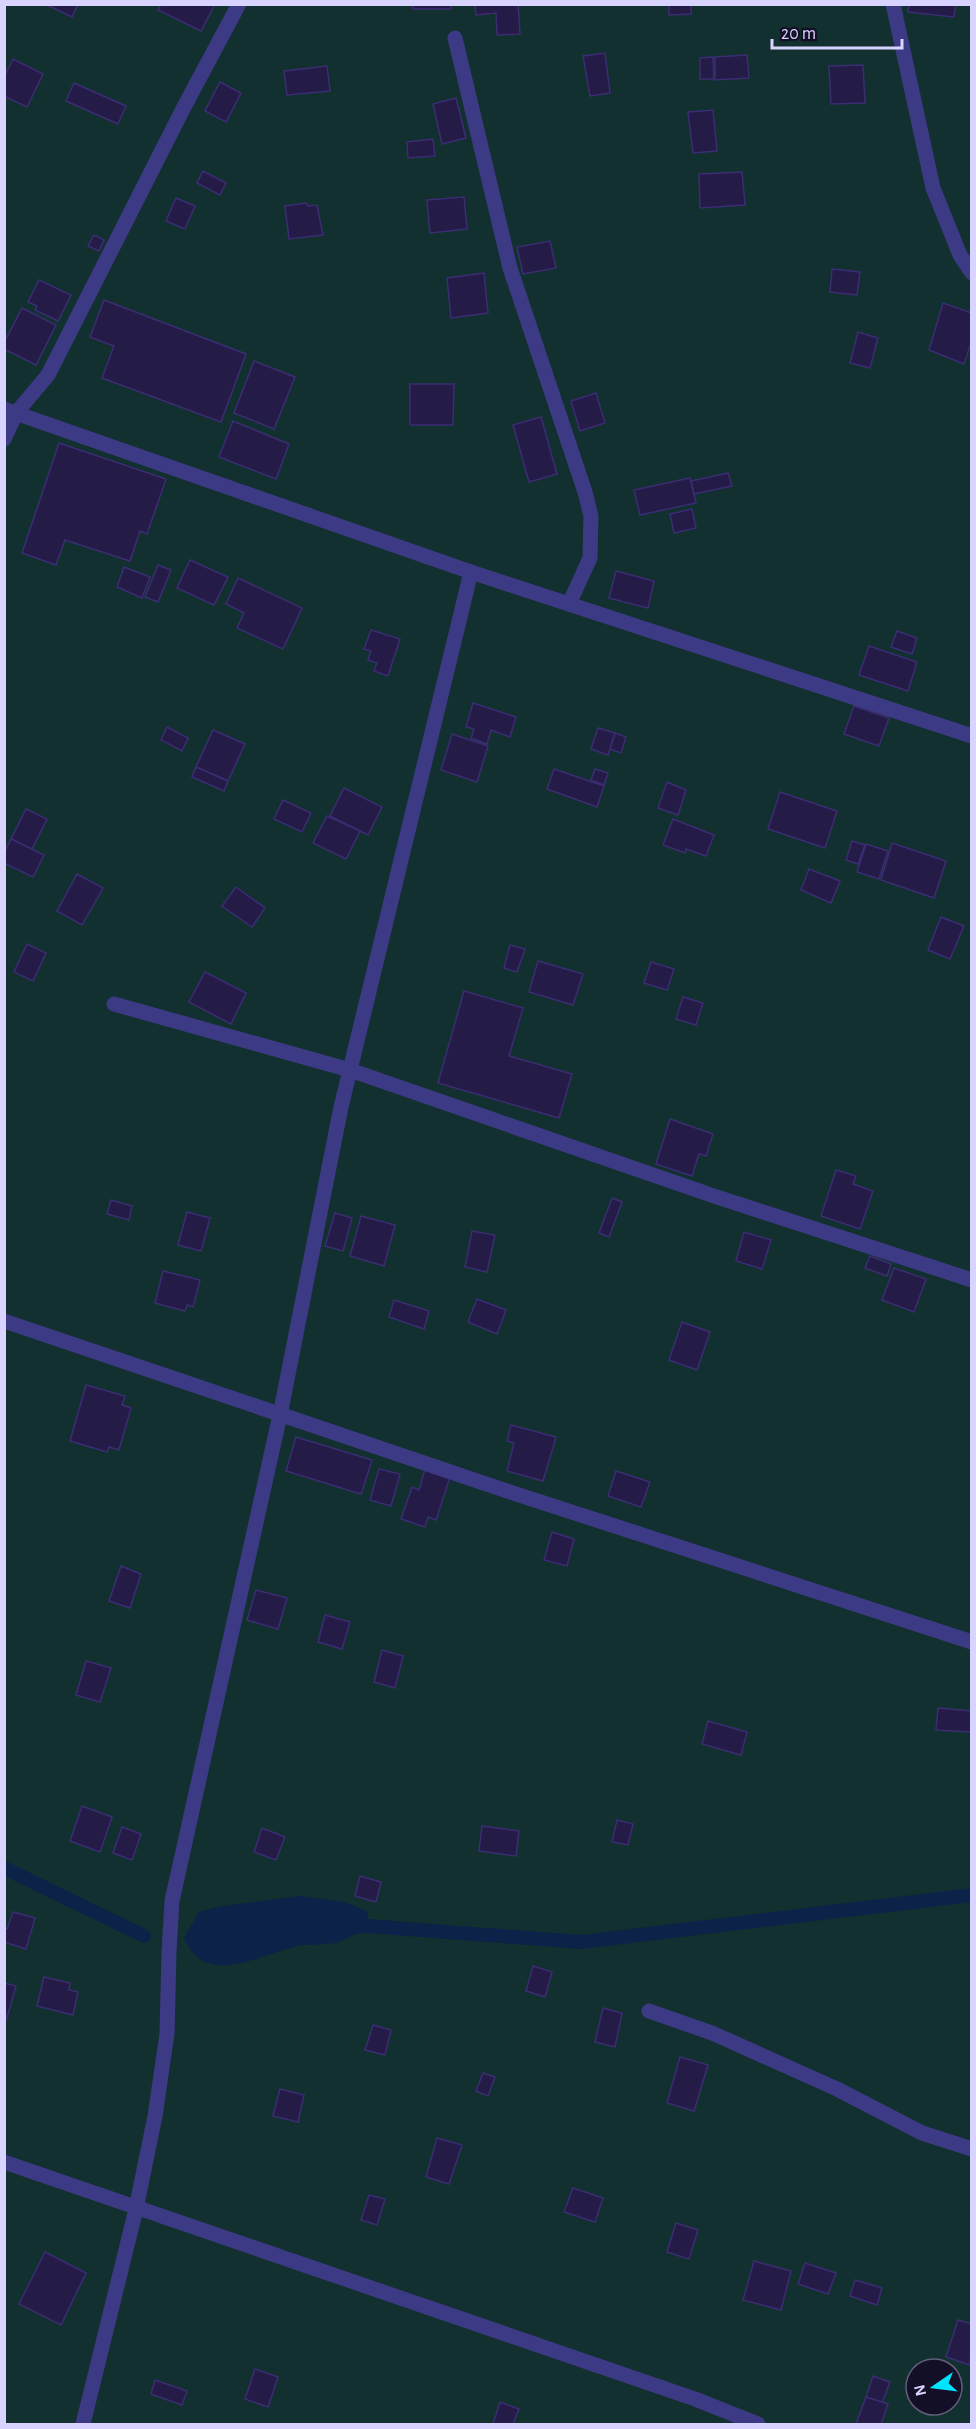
<svg xmlns="http://www.w3.org/2000/svg" width="976" height="2429" font-family="'Alegreya Sans',sans-serif">
<rect width="100%" height="100%" fill="#130f26"/>
<path fill="#12302f" fill-rule="evenodd" d="M5,5H971V2424H5ZM916,2369H952V2405H916Z"/>
<path fill="#0c2248" d="M300,1896L345,1902L368,1912V1926C358,1931 346,1941 335,1943C322,1946 307,1943 294,1947C257,1956 205,1988 184,1938L199,1912L222,1906Z"/>
<g fill="none" stroke-linecap="round" stroke-linejoin="round">
<g stroke="#0c2248" stroke-width="14">
<polyline points="4,1868 144,1936"/>
<polyline points="350,1927 368,1926 581,1942 972,1895"/>
</g>
</g>
<g fill="#241b47" stroke="#3b2d73" stroke-width="1.5">
<polygon points="45,4 78,4 72,17"/>
<polygon points="161,4 215,4 201,31 158,10"/>
<polygon points="412,4 451,4 451,9 413,9"/>
<polygon points="475,4 518,4 520,34 497,35 496,13 476,15"/>
<polygon points="669,4 691,4 691,14 669,15"/>
<polygon points="909,4 956,4 954,17 908,12"/>
<polygon points="605,53 610,93 590,96 583,56"/>
<polygon points="747,55 749,78 715,80 715,57"/>
<polygon points="713,57 714,79 700,79 700,58"/>
<polygon points="13,59 43,74 27,107 4,96 4,77"/>
<polygon points="863,65 865,103 831,104 829,66"/>
<polygon points="327,66 330,91 287,95 284,71"/>
<polygon points="220,82 241,93 226,122 205,111"/>
<polygon points="74,83 126,106 118,124 66,101"/>
<polygon points="456,98 466,138 442,144 433,104"/>
<polygon points="713,110 717,151 693,153 688,112"/>
<polygon points="433,139 435,156 408,158 407,142"/>
<polygon points="203,171 226,183 220,195 197,183"/>
<polygon points="742,172 745,205 700,208 699,174"/>
<polygon points="464,197 467,229 430,233 427,200"/>
<polygon points="176,198 195,206 185,229 166,221"/>
<polygon points="306,203 308,206 317,205 323,235 289,239 285,206"/>
<polygon points="94,235 104,240 99,251 88,246"/>
<polygon points="550,241 556,268 523,274 517,247"/>
<polygon points="832,269 860,272 857,295 830,292"/>
<polygon points="484,273 488,313 451,318 447,278"/>
<polygon points="39,280 71,295 58,321 35,310 37,306 28,302"/>
<polygon points="104,300 246,354 221,422 102,378 114,346 90,337"/>
<polygon points="943,303 972,313 972,340 964,364 929,350"/>
<polygon points="22,308 56,325 36,365 4,349 4,343"/>
<polygon points="858,332 878,338 870,368 850,363"/>
<polygon points="254,361 295,377 274,429 234,413"/>
<polygon points="410,384 454,384 453,425 410,425"/>
<polygon points="596,393 605,423 580,431 571,401"/>
<polygon points="541,417 557,474 529,482 513,425"/>
<polygon points="233,421 289,444 276,479 219,457"/>
<polygon points="59,443 166,479 147,534 140,531 130,561 65,540 56,565 22,553"/>
<polygon points="728,473 732,486 694,494 691,481"/>
<polygon points="690,478 696,503 640,515 634,490"/>
<polygon points="692,509 696,528 674,533 670,514"/>
<polygon points="190,560 228,577 214,605 177,588"/>
<polygon points="158,565 171,570 158,602 145,597"/>
<polygon points="124,567 150,577 142,598 117,587"/>
<polygon points="616,571 654,581 648,608 609,598"/>
<polygon points="238,578 302,608 283,649 237,628 244,613 226,604"/>
<polygon points="371,630 400,639 388,676 374,671 377,663 368,660 371,651 364,649"/>
<polygon points="897,631 917,638 912,654 891,647"/>
<polygon points="869,646 917,662 908,691 859,675"/>
<polygon points="473,703 516,717 510,737 491,730 487,744 471,738 474,729 466,727"/>
<polygon points="854,706 889,718 879,746 844,734"/>
<polygon points="167,727 188,738 182,751 161,740"/>
<polygon points="598,728 615,733 608,755 591,749"/>
<polygon points="213,730 245,744 228,781 196,767"/>
<polygon points="615,733 626,737 621,753 610,749"/>
<polygon points="452,734 488,746 477,782 441,770"/>
<polygon points="196,767 228,781 224,791 192,777"/>
<polygon points="554,769 604,786 597,807 547,789"/>
<polygon points="595,769 608,773 604,785 591,780"/>
<polygon points="667,782 686,790 678,815 658,808"/>
<polygon points="344,788 382,807 368,835 330,816"/>
<polygon points="780,792 837,811 825,848 768,829"/>
<polygon points="283,800 311,813 302,832 274,819"/>
<polygon points="26,809 47,819 32,849 11,839"/>
<polygon points="327,816 360,831 346,859 313,843"/>
<polygon points="673,819 714,835 706,856 686,849 685,853 663,845"/>
<polygon points="11,839 44,855 33,877 4,863 4,853"/>
<polygon points="852,841 865,845 858,864 846,860"/>
<polygon points="892,843 946,861 934,898 881,880"/>
<polygon points="866,844 888,851 879,879 857,872"/>
<polygon points="809,869 840,881 831,903 801,890"/>
<polygon points="77,874 103,888 82,925 57,911"/>
<polygon points="236,887 265,908 252,927 222,906"/>
<polygon points="941,917 964,926 950,959 928,950"/>
<polygon points="27,944 46,953 33,981 14,972"/>
<polygon points="510,945 525,949 517,972 504,968"/>
<polygon points="538,961 583,974 573,1005 529,992"/>
<polygon points="651,962 674,969 667,990 644,983"/>
<polygon points="205,972 246,993 231,1024 189,1002"/>
<polygon points="464,991 523,1008 509,1056 572,1074 559,1118 438,1083"/>
<polygon points="683,997 703,1003 696,1025 676,1019"/>
<polygon points="670,1119 713,1134 706,1156 699,1154 692,1176 656,1164"/>
<polygon points="836,1170 856,1176 853,1184 873,1191 860,1229 821,1216"/>
<polygon points="612,1198 622,1202 609,1237 599,1233"/>
<polygon points="111,1200 132,1206 129,1220 107,1214"/>
<polygon points="187,1212 210,1218 201,1251 178,1245"/>
<polygon points="335,1213 352,1218 343,1251 325,1246"/>
<polygon points="361,1216 395,1225 384,1266 350,1256"/>
<polygon points="472,1231 495,1235 487,1272 465,1267"/>
<polygon points="744,1232 771,1240 762,1269 736,1261"/>
<polygon points="870,1256 891,1264 887,1276 865,1268"/>
<polygon points="894,1268 926,1279 914,1312 882,1300"/>
<polygon points="163,1271 200,1280 193,1307 187,1305 185,1311 155,1303"/>
<polygon points="477,1299 506,1310 497,1334 468,1322"/>
<polygon points="394,1300 429,1311 424,1329 389,1317"/>
<polygon points="682,1322 710,1332 697,1370 669,1360"/>
<polygon points="86,1385 125,1396 122,1405 131,1408 119,1450 109,1447 107,1452 70,1441"/>
<polygon points="511,1425 556,1437 543,1481 507,1471 514,1443 507,1441"/>
<polygon points="296,1437 372,1460 361,1494 286,1471"/>
<polygon points="379,1469 400,1474 391,1506 370,1500"/>
<polygon points="425,1469 450,1477 436,1520 428,1517 425,1527 401,1519 412,1487 419,1490"/>
<polygon points="616,1471 650,1482 641,1507 608,1496"/>
<polygon points="552,1532 574,1539 567,1566 544,1560"/>
<polygon points="121,1566 141,1574 130,1608 109,1601"/>
<polygon points="256,1590 287,1598 278,1629 247,1620"/>
<polygon points="325,1615 350,1622 342,1649 318,1642"/>
<polygon points="382,1650 403,1656 395,1688 374,1682"/>
<polygon points="86,1661 111,1668 100,1702 76,1695"/>
<polygon points="938,1708 972,1711 971,1732 936,1730"/>
<polygon points="708,1721 747,1732 741,1755 702,1744"/>
<polygon points="82,1806 112,1817 100,1852 70,1841"/>
<polygon points="617,1820 633,1824 628,1845 612,1842"/>
<polygon points="482,1826 519,1831 516,1856 479,1851"/>
<polygon points="122,1827 141,1834 132,1860 113,1853"/>
<polygon points="262,1828 285,1837 276,1860 254,1852"/>
<polygon points="360,1876 381,1882 376,1902 355,1896"/>
<polygon points="13,1912 35,1918 26,1949 4,1942 4,1928 7,1929"/>
<polygon points="533,1966 552,1972 545,1997 526,1991"/>
<polygon points="44,1977 70,1983 69,1990 78,1992 73,2015 37,2006"/>
<polygon points="4,1983 16,1986 6,2021 4,2021"/>
<polygon points="603,2008 622,2013 615,2047 595,2042"/>
<polygon points="373,2025 391,2030 385,2055 365,2050"/>
<polygon points="680,2057 708,2065 694,2111 667,2103"/>
<polygon points="483,2073 495,2077 488,2096 476,2091"/>
<polygon points="280,2089 304,2095 298,2122 273,2116"/>
<polygon points="437,2138 462,2145 449,2184 426,2177"/>
<polygon points="573,2188 603,2198 595,2222 564,2212"/>
<polygon points="369,2195 385,2199 377,2225 361,2220"/>
<polygon points="676,2223 698,2230 689,2259 667,2252"/>
<polygon points="45,2252 86,2273 61,2325 19,2304"/>
<polygon points="754,2261 791,2271 781,2310 743,2300"/>
<polygon points="805,2263 836,2273 828,2294 798,2284"/>
<polygon points="855,2280 882,2288 877,2305 850,2296"/>
<polygon points="958,2320 972,2324 970,2365 946,2357"/>
<polygon points="255,2369 278,2377 268,2407 245,2399"/>
<polygon points="873,2376 890,2382 882,2403 866,2397"/>
<polygon points="155,2380 187,2391 182,2405 151,2394"/>
<polygon points="866,2397 888,2404 881,2424 856,2424"/>
<polygon points="500,2402 519,2409 513,2424 493,2424"/>
</g>
<g fill="none" stroke-linecap="round" stroke-linejoin="round">
<g stroke="#3d3a85" stroke-width="15">
<polyline points="893,4 933,188 960,255 972,273"/>
<polyline points="455,38 510,268 585,492 591,516 590,558 569,604"/>
<polyline points="4,409 471,572 972,736"/>
<polyline points="4,439 16,413 48,375 184,107 239,4"/>
<polyline points="114,1004 350,1070 714,1196 972,1280"/>
<polyline points="4,1321 507,1491 972,1642"/>
<polyline points="649,2011 712,2033 837,2089 922,2133 972,2149"/>
<polyline points="4,2162 695,2399 758,2424"/>
<polyline points="83,2424 136,2209 155,2116 167,2034 169,1952 172,1901 280,1415 341,1107 471,572"/>
</g>
</g>
<rect width="976" height="2429" fill="none" stroke="#d9d4ff" stroke-width="12"/>
<g transform="translate(934 2387) rotate(256)"><circle r="28" fill="#130f26" stroke="#625e7d" stroke-width="1.5"/>
<path d="M0-4.5L10 22L0 15L-10 22Z" fill="#00e5ff"/>
<text y="-9" font-size="16" font-weight="bold" text-anchor="middle" fill="#d9d4ff">N</text>
</g>
<path d="M772 39v9h130v-9" fill="none" stroke="#d9d4ff" stroke-width="3"/>
<text x="781" y="39" font-size="18" fill="#d9d4ff" stroke="#130f26" stroke-width="4.5" paint-order="stroke">20 m</text>
</svg>
